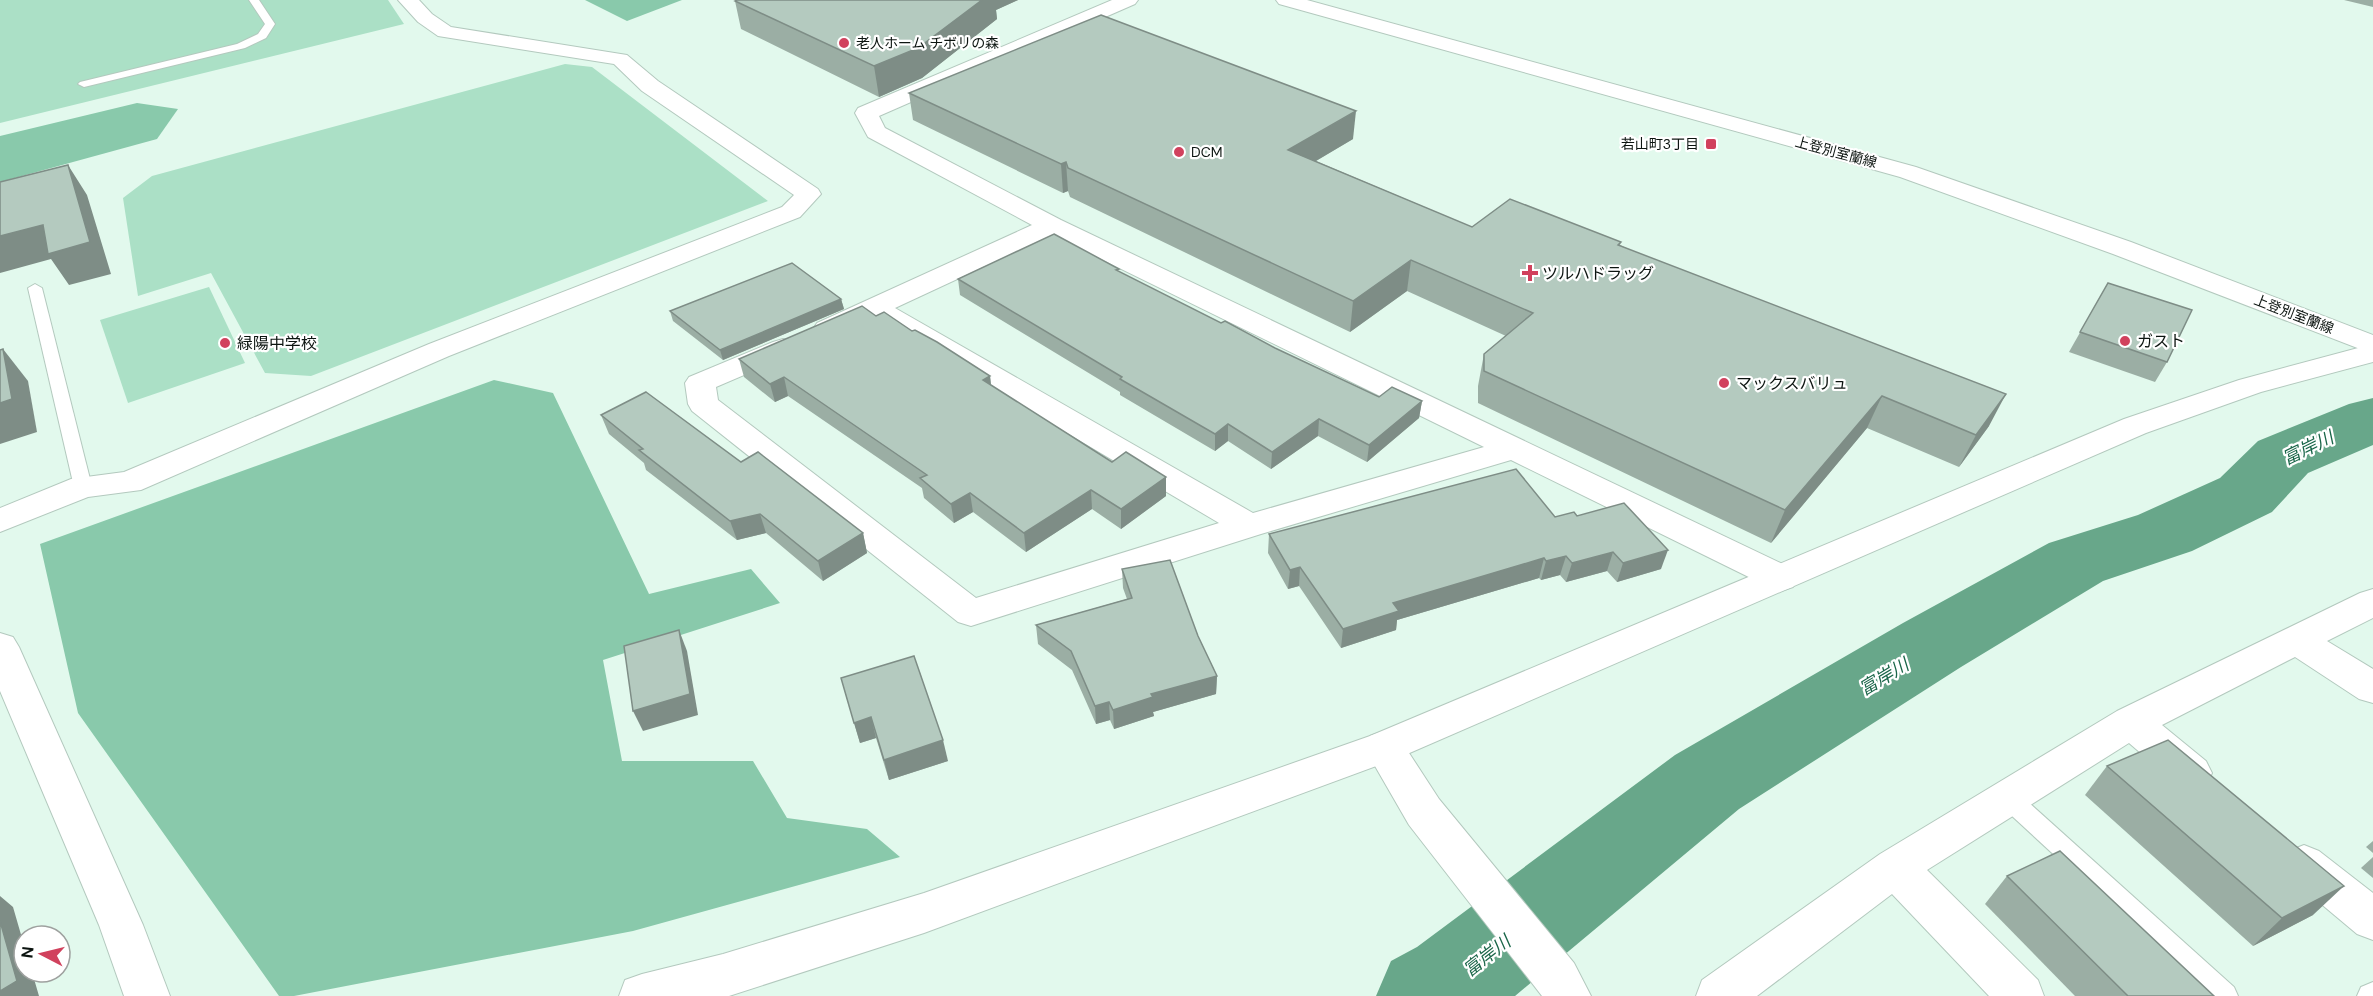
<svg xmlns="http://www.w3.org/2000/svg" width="2373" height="996" font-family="'DM Sans','Noto Sans JP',sans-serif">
<rect width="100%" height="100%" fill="#e2f9ed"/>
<g fill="#abe0c6">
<polygon points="0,0 388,0 404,24 0,123"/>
<polygon points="565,64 592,67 768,201 311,376 265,373 211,273 138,296 123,198 152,176"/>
<polygon points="209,287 245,363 128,403 100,320"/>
</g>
<g fill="#89c9ab">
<polygon points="585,0 682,0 627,21"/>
<polygon points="137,103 178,109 157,139 0,182 0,136"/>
<polygon points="494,380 553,393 649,594 751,569 780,603 603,660 622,761 753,761 787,818 867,829 900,857 633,931 294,996 279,996 78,713 40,544"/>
</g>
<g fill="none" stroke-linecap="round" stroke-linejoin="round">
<polygon fill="#68a78a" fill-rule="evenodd" points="2373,398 2373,445 2308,473 2272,512 2192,551 2103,581 1961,667 1739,809 1515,996 1376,996 1391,961 1417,947 1675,755 1903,623 2049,543 2138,515 2220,478 2258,441 2349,404"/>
<g stroke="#b3c9be" stroke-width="2">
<g id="service">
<polygon points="249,0 259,0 275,24 266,38 245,48 84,87 78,84 80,82 237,44 258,34 265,24"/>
<polygon points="35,284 42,288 92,487 89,491 77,491 74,487 28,288"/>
<polygon points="2008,789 2016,791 2234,987 2238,996 2207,996 2000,805 1997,798 2000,791"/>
<polygon points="2373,982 2373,996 2357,996 2361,987"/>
</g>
</g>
<g stroke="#b3c9be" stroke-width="2">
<g id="minor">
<polygon points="398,0 419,0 432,14 451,27 627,55 658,81 818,189 821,194 800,217 449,356 141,490 88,497 0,532 0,508 71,479 124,472 429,344 782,207 794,195 642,91 614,64 438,36 418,22"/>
<path d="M1112,0H1138L1135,4L879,116L885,128L1061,220L1793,569L1799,578L1793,587L1781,591L1769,587L1511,460L1261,534L971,626L958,622L692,411L688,404L685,383L689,377L773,342L783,339L793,342L797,348L793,354L716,387L718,400L976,598L1219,523L873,318L837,335L827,337L817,335L813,329L817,323L1032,225L868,137L855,113L858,108ZM1052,235L1484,447L1253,513L895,308Z"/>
<polygon points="2373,589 2373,618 2327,641 2373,669 2373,703 2359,699 2295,657 2162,725 2206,761 2212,773 2206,785 2192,790 2178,785 2129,743 1927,870 2038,980 2044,996 1989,996 1892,894 1757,996 1696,996 1702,980 1880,854 2117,711 2360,593"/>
<polygon points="0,633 13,637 19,647 143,925 170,996 124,996 99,925 0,691"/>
<polygon points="1384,731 1398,736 1439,799 1574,963 1591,996 1542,996 1409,825 1364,747 1370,736"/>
<polygon points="2304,845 2319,851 2373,893 2373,940 2357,934 2289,877 2282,864 2289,851"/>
</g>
</g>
<g stroke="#b3c9be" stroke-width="2">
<polygon id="tertiary" points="2373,344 2373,362 2261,392 2146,433 1398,758 924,933 729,996 619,996 625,980 642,974 723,954 924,893 1370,736 2124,419 2239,380"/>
</g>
<g stroke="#b3c9be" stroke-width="2">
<polygon id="secondary" points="1276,0 1307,0 1916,167 2131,242 2373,335 2373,354 2113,254 1900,177 1279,4"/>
</g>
<use href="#service" fill="#fff" fill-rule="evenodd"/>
<use href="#minor" fill="#fff" fill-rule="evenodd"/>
<use href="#tertiary" fill="#fff" fill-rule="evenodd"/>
<use href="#secondary" fill="#fff" fill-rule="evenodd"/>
</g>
<g fill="#9baea4">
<polygon points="737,0 1018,0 996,10 997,19 922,78 879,97 741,29 735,1"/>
<polygon points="2344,0 2373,0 2373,7"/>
<polygon points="909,93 1353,139 1316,161 1472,227 1621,242 1620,245 1989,426 1959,467 1867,428 1771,543 1478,403 1478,386 1484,354 1506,336 1407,291 1350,332 1070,197 1068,191 1063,193 913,120"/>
<polygon points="771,272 841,299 844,309 723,360 673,321 670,311"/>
<polygon points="1119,272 1221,323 1379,397 1422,401 1419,418 1367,462 1318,436 1271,469 1228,441 1215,451 1120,395 1120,392 960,295 958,279"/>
<polygon points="2108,283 2167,362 2155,382 2069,352"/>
<polygon points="876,316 912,331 990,376 991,385 1112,462 1166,477 1166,496 1121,529 1092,509 1026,552 973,512 954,523 924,498 922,488 788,396 775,402 744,377 739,359"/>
<polygon points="601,415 741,462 863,533 867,553 823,581 766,533 737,540 646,470 644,463 609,434"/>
<polygon points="1577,516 1661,569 1617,582 1607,571 1566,582 1560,575 1541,580 1539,578 1397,620 1396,630 1341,648 1299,586 1288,589 1268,553 1269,534"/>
<polygon points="1122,569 1198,636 1217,676 1216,694 1153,712 1154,716 1114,729 1110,720 1096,724 1072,670 1038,644 1036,625 1127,599 1123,588"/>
<polygon points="841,678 948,761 889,780 876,738 860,743"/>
<polygon points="2107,766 2313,915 2253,946 2085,795"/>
<polygon points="2373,841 2373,853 2366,847"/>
<polygon points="2373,857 2373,878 2361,868"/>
<polygon points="2007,876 2214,996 2075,996 1985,904"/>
</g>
<g fill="#7e8d86">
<polygon points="982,0 1018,0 996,10 997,19 922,78 879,97 874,66"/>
<polygon points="1356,111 1353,139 1287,178 1288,150"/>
<polygon points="1066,162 1068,191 1063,193 1061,164"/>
<polygon points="68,165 87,195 111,274 69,285 51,259 0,273 0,236"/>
<polygon points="1411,260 1407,291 1350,332 1353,301"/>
<polygon points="841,299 844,309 723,360 720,350"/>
<polygon points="3,349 28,381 37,432 0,444 0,403"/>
<polygon points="990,376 992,395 983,380"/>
<polygon points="784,377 788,396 775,402 770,384"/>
<polygon points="2006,394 1989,426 1959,467 1976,435"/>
<polygon points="1882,396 1867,428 1771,543 1785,510"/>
<polygon points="1422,401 1419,418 1367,462 1369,445"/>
<polygon points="1319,419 1318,436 1271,469 1272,452"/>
<polygon points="1228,424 1228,441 1215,451 1215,434"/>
<polygon points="1166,477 1166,496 1121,529 1121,509"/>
<polygon points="1091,490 1092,509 1026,552 1024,533"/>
<polygon points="970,493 973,512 954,523 951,504"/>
<polygon points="760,514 766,533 737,540 730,521"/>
<polygon points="863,533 867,553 823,581 818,561"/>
<polygon points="1668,550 1661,569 1617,582 1623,563"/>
<polygon points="1613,552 1607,571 1566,582 1572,563"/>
<polygon points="1566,556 1560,575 1541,580 1546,561"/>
<polygon points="1544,558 1539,578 1397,620 1396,630 1341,648 1343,629 1393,603"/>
<polygon points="1300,567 1299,586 1288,589 1290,570"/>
<polygon points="679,630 687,651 698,715 643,731 633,711"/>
<polygon points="1217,676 1216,694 1153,712 1154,716 1114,729 1113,710 1151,694"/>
<polygon points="1109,702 1110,720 1096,724 1095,706"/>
<polygon points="871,717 876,738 860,743 854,723"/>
<polygon points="943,740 948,761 889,780 884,760"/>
<polygon points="2344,886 2313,915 2253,946 2282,918"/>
<polygon points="0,896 13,907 24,945 24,972 32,972 39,996 0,996"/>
</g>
<g fill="#b4cabf" stroke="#7e8d86" stroke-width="1.5">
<polygon points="737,0 982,0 918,48 874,66 735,1"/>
<polygon points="1101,15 1356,111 1288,150 1472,227 1510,199 1621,242 1618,245 2006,394 1976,435 1882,396 1785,510 1484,371 1484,354 1533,313 1411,260 1353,301 1068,168 1066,162 1061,164 909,93"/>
<polygon points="68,165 90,242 48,254 43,225 0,236 0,182"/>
<polygon points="1054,234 1119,269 1116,270 1221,323 1225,321 1275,348 1379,397 1392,387 1422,401 1369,445 1319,419 1272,452 1228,424 1215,434 1120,379 1122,377 958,279"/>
<polygon points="792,263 841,299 720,350 670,311"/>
<polygon points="2108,283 2192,310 2167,362 2080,332"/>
<polygon points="862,306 876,316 884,312 912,331 915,330 937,342 990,376 983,380 1112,462 1126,452 1166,477 1121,509 1091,490 1024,533 970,493 951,504 920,478 927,475 784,377 770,384 739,359"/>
<polygon points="3,349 12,399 0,403 0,350"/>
<polygon points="646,392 741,462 758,452 863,533 818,561 760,514 730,521 639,450 643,449 601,415"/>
<polygon points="1516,469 1555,517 1574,512 1577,516 1624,503 1668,550 1623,563 1613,552 1572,563 1566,556 1546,561 1544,558 1393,603 1399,611 1343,629 1300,567 1290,570 1269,534"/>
<polygon points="1170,560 1198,636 1217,676 1151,694 1153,697 1113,710 1109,702 1095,706 1071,651 1036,625 1132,598 1122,569"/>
<polygon points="679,630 690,694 633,711 624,646"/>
<polygon points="914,656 943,740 884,760 871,717 854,723 841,678"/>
<polygon points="2168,740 2344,886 2282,918 2107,766"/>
<polygon points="2060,851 2214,996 2128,996 2007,876"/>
<polygon points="0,921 17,981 0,991"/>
</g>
<g fill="#d1415d" stroke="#fff" stroke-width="2">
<circle cx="844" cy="43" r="6"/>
<rect x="1705" y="138" width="12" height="12" rx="3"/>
<circle cx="1179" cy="152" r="6"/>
<path d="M1527 264h6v6h6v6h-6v6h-6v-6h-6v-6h6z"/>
<circle cx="2125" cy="341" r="6"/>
<circle cx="225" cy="343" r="6"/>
<circle cx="1724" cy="383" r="6"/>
</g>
<g text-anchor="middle" stroke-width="4.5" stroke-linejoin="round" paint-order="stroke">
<g font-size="14" fill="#0c1410" stroke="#fff" text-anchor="start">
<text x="856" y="48">老人ホーム チボリの森</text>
<text x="1699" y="149" text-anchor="end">若山町3丁目</text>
<text x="1191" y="157">DCM</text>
</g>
<g font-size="14" fill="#0c1410" stroke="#fff">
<text transform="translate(1836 152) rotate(15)" y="5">上登別室蘭線</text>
<text transform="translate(2294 314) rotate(21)" y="5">上登別室蘭線</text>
</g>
<g font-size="16" fill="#0c1410" stroke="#fff" text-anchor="start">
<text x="1542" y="279">ツルハドラッグ</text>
<text x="2137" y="347">ガスト</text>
<text x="237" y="349">緑陽中学校</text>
<text x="1736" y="389">マックスバリュ</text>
</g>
<g font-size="18" font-style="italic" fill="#1a6649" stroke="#fff">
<text transform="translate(2308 448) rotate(-26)" y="6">富岸川</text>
<text transform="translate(1884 677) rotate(-31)" y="6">富岸川</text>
<text transform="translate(1487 956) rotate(-38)" y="6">富岸川</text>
</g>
</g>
<g transform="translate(42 954) rotate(277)"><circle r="28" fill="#ffffff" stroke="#9ea19f" stroke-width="1.5"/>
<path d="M0-4.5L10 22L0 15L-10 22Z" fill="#d1415d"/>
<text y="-9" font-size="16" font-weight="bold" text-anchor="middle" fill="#0c1410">N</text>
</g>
</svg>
